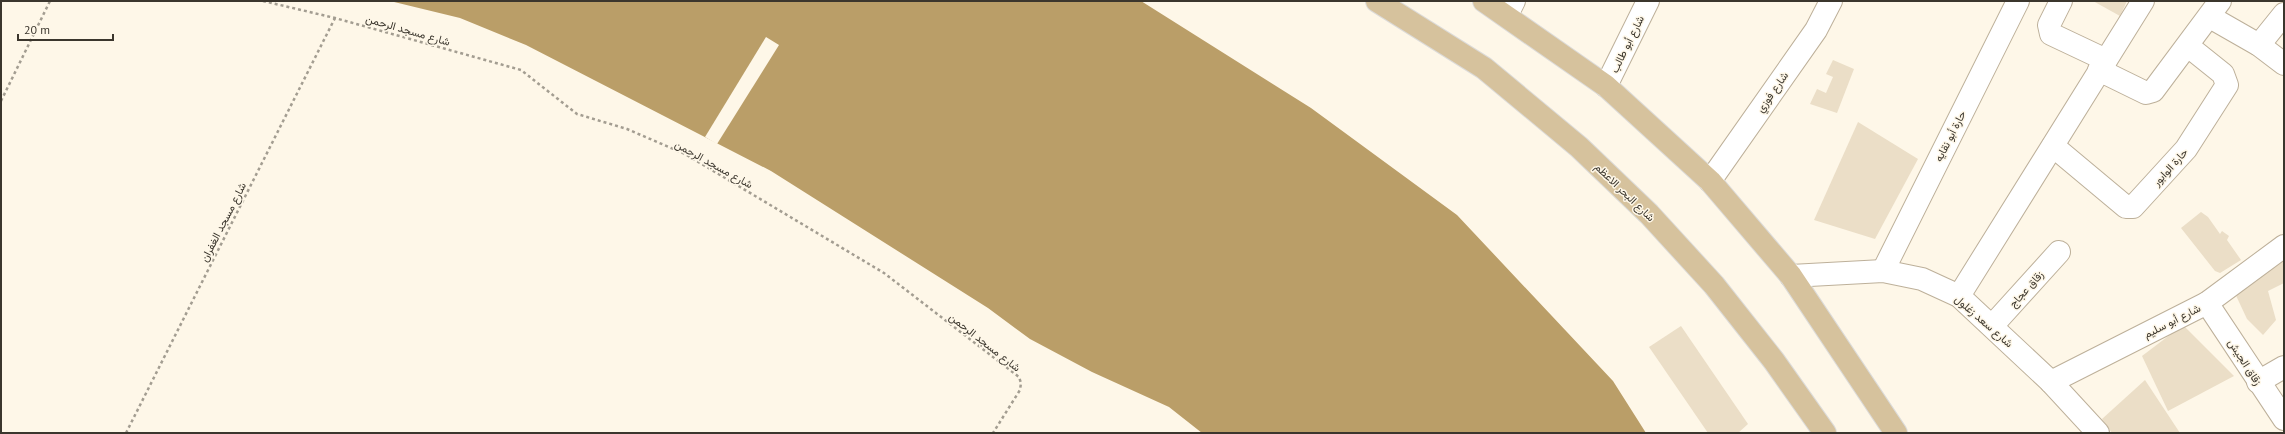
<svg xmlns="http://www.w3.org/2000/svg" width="2285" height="434" font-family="'PT Sans',Vazirmatn,sans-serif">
<rect width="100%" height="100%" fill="#fef7e8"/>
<polygon fill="#ba9e68" points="390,1 1141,1 1311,108 1457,215 1613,381 1646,433 1202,433 1169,407 1092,372 1030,339 988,308 771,171 526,45 460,18"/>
<polygon fill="#fef7e8" points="766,37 779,45 717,144 705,137"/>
<g fill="#ebdec7">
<polygon points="2093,1 2127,1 2120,16"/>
<polygon points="1833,60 1854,69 1837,113 1810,104 1817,89 1826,93 1833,77 1826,74"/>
<polygon points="1858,122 1918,159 1875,239 1814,220"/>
<polygon points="2201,212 2208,217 2220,234 2222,231 2229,236 2227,240 2241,260 2220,273 2215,271 2181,228"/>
<polygon points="2284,250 2284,283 2268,291 2276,320 2263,335 2247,319 2232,287"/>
<polygon points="2183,325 2234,376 2168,411 2142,356"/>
<polygon points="1681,326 1748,424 1738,433 1708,433 1649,347"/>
<polygon points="2145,380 2180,433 2112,433 2102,419"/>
</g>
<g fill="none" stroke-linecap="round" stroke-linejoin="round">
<g stroke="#bdb09a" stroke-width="24">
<g id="street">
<polyline points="2061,1 2049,25 2051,34 2106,60"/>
<polyline points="1507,15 1514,1"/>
<polyline points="2210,17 2259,45 2284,64"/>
<polyline points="2259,45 2284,14"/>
<polyline points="2099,70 2146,93 2153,91 2220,1"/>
<polyline points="1606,86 1648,1"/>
<polyline points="2053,146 2126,207 2133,207 2186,149 2227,85 2223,74 2188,46"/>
<polyline points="1710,181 1816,30 1831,1"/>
<polyline points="1883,271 2018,1"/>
<polyline points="1791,276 1883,271 1922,279 1959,296 2051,382 2098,433"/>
<polyline points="1959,296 2143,1"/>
<polyline points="2207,303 2284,419"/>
<polyline points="1992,326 2059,252"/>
<polyline points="2051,382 2207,303 2284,246"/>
<polyline points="2258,382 2284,367"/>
</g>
</g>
<g stroke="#dcdbd9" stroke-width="24">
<g id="primary">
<polyline points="1377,1 1484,68 1579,147 1649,214 1714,285 1774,361 1825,433"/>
<polyline points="1484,1 1606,86 1710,181 1791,276 1896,433"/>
</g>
</g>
<g stroke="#a39d91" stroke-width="2.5" stroke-dasharray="3 3" stroke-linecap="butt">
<polyline points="263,1 335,18 521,70 577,114 627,129 685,154 884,273 1019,377 1021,383 1020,390 993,433"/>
<polyline points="1,101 50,1"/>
<polyline points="126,433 335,18"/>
</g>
<use href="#street" stroke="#fff" stroke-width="22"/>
<use href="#primary" stroke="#d6c29d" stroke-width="22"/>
</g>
<g text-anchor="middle" stroke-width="3" stroke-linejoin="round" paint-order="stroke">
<g font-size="11" fill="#3b362d" stroke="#fef7e8">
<text transform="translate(408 30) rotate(16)" y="4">شارع مسجد الرحمن</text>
<text transform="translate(1627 44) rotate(-64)" y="4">شارع أبو طالب</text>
<text transform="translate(1772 92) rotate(-55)" y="4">شارع فوزي</text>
<text transform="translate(1950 136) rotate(-63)" y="4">حارة أبو نقايه</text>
<text transform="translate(714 164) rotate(29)" y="4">شارع مسجد الرحمن</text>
<text transform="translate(2170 167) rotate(-48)" y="4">حارة الوابور</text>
<text transform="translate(1625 192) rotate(44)" y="4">شارع البحر الاعظم</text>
<text transform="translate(223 222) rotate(-63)" y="4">شارع مسجد الغفران</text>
<text transform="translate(2026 289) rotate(-48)" y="4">زقاق عجاج</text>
<text transform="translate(1984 321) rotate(41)" y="4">شارع سعد زغلول</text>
<text transform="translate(2172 321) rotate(-27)" y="4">شارع أبو سليم</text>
<text transform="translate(985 342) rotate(38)" y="4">شارع مسجد الرحمن</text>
<text transform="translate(2245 362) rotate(57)" y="4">زقاق الجيش</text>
</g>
</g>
<rect width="2285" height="434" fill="none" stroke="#3b362d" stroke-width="4"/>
<path d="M18 34v6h95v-6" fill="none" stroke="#3b362d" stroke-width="2"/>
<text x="24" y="34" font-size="12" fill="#3b362d" stroke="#fef7e8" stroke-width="3" paint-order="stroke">20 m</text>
</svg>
